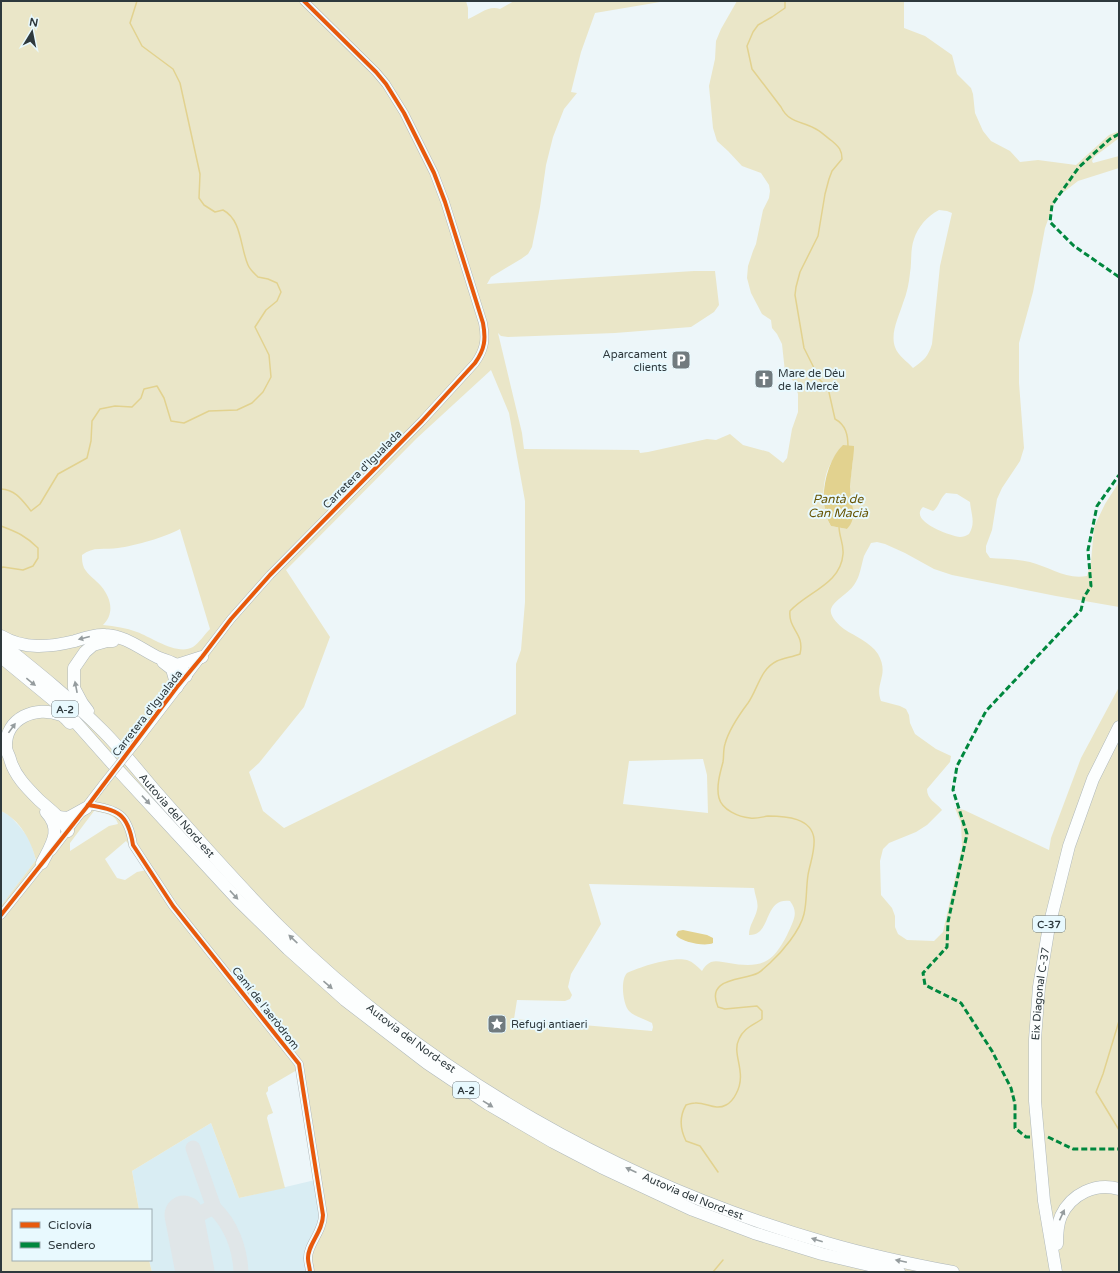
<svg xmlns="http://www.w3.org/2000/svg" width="1120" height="1273" font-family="'Varela Round',sans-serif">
<rect width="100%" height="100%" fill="#edf6f9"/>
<g fill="#d9edf3">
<polygon points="1,811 9,815 20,827 30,840 36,860 1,906"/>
<polygon points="211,1123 239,1198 315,1180 321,1213 307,1272 152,1272 149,1260 151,1260 151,1210 139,1210 132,1171"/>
</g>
<path fill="#eae6c8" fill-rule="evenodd" d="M1,1H466L468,8V19C479,15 488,5 500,9L514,1H666L595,13L581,52L571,92L577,93L564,109L553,137L546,165L540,207L532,247L528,254L521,259L491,277L487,284L694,271H715L719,305L714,312L691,327L615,333L508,337L501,336L498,333L522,433L524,449L639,450L640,453L648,452L707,439L716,440L730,434L743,445L769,452L783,463L787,458L792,429L798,412V394L794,382L785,372L782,344L777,334L772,328L771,320L762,314L751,293L747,278L748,266L753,251L756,244L763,210L769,198L770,191L769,185L761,173L742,166L728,151L717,141L713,128L709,86L715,59L716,41L721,29L737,1H904V28L925,36L952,55L957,74L971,88L973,94L975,113L983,131L991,141L1010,151L1020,162L1038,160L1076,165L1109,135L1119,131V138L1094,157L1092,161L1093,163L1119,156V168L1078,181L1056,198L1045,228L1033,292L1019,343V383L1024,448L1020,461L1002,488L997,499L992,530L986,546V552L990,558C1003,559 1018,559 1030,562C1050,567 1066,580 1087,576L1091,562L1094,527L1105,504L1119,482V607L1056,596L952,575L934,569L905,553L885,544L877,542L871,543C869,547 866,552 864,556C861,566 860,577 854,585C849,593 833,601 831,609C829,616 839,625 844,629C856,637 870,642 878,654C890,675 874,683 881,701L900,706L906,709L909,715L910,723L915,734L936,749L951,756L950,762L927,789C927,800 936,802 942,810L927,825L916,832L889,843L883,849L880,861L881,895L892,908L895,916V927L898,934L907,940L934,941L943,932L962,847L961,823L955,808L964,810L1049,850L1051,838L1081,758L1119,687V1272H307L304,1254L312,1240L321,1219L297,1070L268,1087V1091L266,1093L273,1113L268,1115L267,1118L285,1188L239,1198L211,1123L132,1171L139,1210H13V1260H149L152,1272H1V906L36,860C31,840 20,820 1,811ZM939,210L947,211L952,213L940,266L932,344C928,357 924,360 913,368C907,361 898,356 895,347C890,333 899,316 903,303C907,293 909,283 910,273C912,262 910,250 914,239C918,227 927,216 939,210ZM491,370L509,413L525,501V602L521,650L516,664V714L284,828L263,811L249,772L259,763L304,707L330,637L286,570L417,438ZM839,450L853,460C852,469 850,479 850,489C851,506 858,512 847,529L831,526C821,512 822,484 828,469C831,462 835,456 839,450ZM946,493L957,494L970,502C971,514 976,523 969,534C966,536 963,537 960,537C950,536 908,521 923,507L933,511C939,507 940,498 946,493ZM180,529L210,629C205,634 199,643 193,647C177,656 151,637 137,632C126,628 115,626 103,625C115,613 111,598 101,586C96,580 88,575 84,568C82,563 82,560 82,555C93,546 105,550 118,548C134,546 166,537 180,529ZM703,759L707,775L708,813L623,804L629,761ZM94,811C103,813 116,814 118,824L109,826L70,851V843ZM126,841L147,870L137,872L125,880L117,878L105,859ZM589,884L754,888C755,896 759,903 757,910C755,919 749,925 749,935C772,936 763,897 790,901C796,909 796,915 792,924C787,936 778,955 766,961C755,967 741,965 729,963C723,962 716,960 711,962C707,964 704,967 702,971C697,966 693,962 687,960C673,956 639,967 627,973C620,980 623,1005 629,1011C635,1017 645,1019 652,1023L653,1027L652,1031L514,1019L517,1000L565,1001L570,999L572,995L568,987L571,974L601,924Z"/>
<g fill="#e2d28f">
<path d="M843,445L854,446V449C853,462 851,474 850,487C850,501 859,517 847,529L831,526C817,505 825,462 843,445Z"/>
<path d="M683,930L707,935L713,938V943C705,947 681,942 676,935L678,931Z"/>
</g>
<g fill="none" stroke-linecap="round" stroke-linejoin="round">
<g stroke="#e2d28f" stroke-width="1.5">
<path d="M785,1V8L772,17L758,25L753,32L747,46L752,69L781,107C789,123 801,121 814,128C821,131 826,137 832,141C839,147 842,150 842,159L832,171L829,179L825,194L818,236L800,272L796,287L795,295L804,348L815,370L817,377L828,388L835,419C846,425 848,435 848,447"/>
<path d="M1,489C16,490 22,500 31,511L40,504L58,474L87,458L91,441L92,421L100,409L115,406L132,407L141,398L144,389L157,386L164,398L171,421L184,423L209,411L237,410L252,403L263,392L271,377L269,355L255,327L266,310L277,301L281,292L277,283L268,279L258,277C255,274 250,270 248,265C240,247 242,220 223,210L215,212L204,205L199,198L200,174L180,83L173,69L142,46L130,23L137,1"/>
<path d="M1,526C17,532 26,536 38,548V558L33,566L23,570L3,567L1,568"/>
<polyline points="1119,1021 1103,1074 1096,1092 1119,1130"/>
<path d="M718,1172L700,1146L686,1141C680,1129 679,1117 686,1105C689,1104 692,1103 695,1103C706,1102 715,1111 726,1105C730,1103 734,1098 736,1094C748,1072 731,1055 739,1039C744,1028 752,1026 762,1019V1011L757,1006L725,1009L718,1007C705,977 743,981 758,973C762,971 766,966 770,963C782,952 800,931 804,914C807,901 806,888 808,875C810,863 815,852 814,839C812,818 786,816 768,816C762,817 756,819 750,818C739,817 722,810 719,798C716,787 720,773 723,762C724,757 723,750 725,744C729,729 739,715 748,703C758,689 760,669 777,661C784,658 792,657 800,654C805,633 788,630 790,611C807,592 841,584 843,554C844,544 839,537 839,526"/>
<polyline points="713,1272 723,1260"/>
</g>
<g stroke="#e0e6e8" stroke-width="15">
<path d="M214,1208C231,1224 240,1248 241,1272"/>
<path d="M186,1224C194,1218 203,1210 214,1208L193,1148"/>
</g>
<polyline stroke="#e0e6e8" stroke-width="39" points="184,1215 195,1272"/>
<g stroke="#afb8bb" stroke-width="9">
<g id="minor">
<path d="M136,743L231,619L270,575L422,421L475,363C485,349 486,339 483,323L445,202L434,173L404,113L386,84L376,72L304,1"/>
<path d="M88,805C118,810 128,813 133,845L173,906L299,1064L323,1215C323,1232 307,1245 308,1259C308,1263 310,1268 310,1272"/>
<polyline points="52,851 104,783"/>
<polyline points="1,915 45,860"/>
</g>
</g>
<g stroke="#afb8bb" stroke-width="13">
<g id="highway">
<path d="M1,636C24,650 50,647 75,641C84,638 95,634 105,635C126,636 139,648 157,657C169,662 181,663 186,676"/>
<path id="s1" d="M1,643C36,671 71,699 103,731C122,750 139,772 157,793C197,838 237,884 280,927C431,1076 623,1185 827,1243C868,1255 910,1264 953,1272"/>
<polyline points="1,657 63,708 119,771 239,901 288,949 345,1000 427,1063 488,1104 553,1142 601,1167 693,1210 754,1233 822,1254 899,1272"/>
<polyline points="163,662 172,669 177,687"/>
<polyline points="177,665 202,657"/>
<polyline points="88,711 82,703 74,688 74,668 85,652 93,645 107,641 113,641"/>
<polyline points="58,817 68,818 86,808"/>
<path d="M68,831C62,818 50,810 39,800C27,788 14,775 10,759C9,755 6,751 6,747C5,718 36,705 61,715C64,716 67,720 70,723"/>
<path d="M42,863C51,845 63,830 46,812"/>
<path d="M1057,1244C1057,1235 1057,1225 1061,1216C1071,1194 1096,1182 1119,1189"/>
<path id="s2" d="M1056,1272L1044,1201L1035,1101V1039L1039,987L1049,926L1069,846L1093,779L1119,727"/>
</g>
</g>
<use href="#minor" stroke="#fcfefe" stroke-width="8"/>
<use href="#highway" stroke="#fcfefe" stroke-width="12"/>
<g stroke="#afb8bb" stroke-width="9" stroke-linecap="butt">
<polyline id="minor-bridge" points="104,783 136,743"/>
</g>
<use href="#minor-bridge" stroke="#fcfefe" stroke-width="8"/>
<g stroke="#00873e" stroke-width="3" stroke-dasharray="6 3" stroke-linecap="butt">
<polyline points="1119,134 1110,139 1079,167 1052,205 1050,222 1074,246 1119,277"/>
<polyline points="1030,1137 1026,1137 1015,1128 1015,1104 1011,1088 992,1051 961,1003 925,985 923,973 947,947 948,922 967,834 953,790 957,766 986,711 1081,610 1084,597 1091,586 1088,550 1097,506 1119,475"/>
<polyline points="1048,1137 1073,1149 1119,1149"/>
</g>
<g stroke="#e8f9fe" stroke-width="6">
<g id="cycleway">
<path d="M88,805C118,810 128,813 133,845L173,906L299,1064L323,1215C323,1232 307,1245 308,1259C308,1263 310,1268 310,1272"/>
<path d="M1,915L86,808L177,687L202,657L231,619L270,575L422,421L475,363C485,349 486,339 483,323L445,202L434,173L404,113L386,84L376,72L304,1"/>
</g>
</g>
<use href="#cycleway" stroke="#e8590c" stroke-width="4"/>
</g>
<defs><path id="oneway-solid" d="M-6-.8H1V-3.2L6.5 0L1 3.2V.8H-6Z"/></defs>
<g fill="#959c9e">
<use href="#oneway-solid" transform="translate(84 638) rotate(166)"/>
<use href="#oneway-solid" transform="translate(31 682) rotate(39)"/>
<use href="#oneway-solid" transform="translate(76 687) rotate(-101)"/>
<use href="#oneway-solid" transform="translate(12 728) rotate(-54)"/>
<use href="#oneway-solid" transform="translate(146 800) rotate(47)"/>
<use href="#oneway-solid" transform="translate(234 895) rotate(47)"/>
<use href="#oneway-solid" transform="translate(293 939) rotate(-137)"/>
<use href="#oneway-solid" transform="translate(328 985) rotate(41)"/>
<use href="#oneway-solid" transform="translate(488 1104) rotate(32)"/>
<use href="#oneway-solid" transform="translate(631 1170) rotate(-156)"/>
<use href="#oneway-solid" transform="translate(1062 1215) rotate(-65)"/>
<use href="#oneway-solid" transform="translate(817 1240) rotate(-163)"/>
<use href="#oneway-solid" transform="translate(901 1261) rotate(-168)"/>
</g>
<defs>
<g id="parking-square" transform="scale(1)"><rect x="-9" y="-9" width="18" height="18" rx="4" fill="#717b7f" stroke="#e8f9fe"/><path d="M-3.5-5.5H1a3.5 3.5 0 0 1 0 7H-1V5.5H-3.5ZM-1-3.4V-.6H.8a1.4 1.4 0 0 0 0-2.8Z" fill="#fff"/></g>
<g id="church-square" transform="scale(1)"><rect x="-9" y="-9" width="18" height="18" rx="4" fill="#717b7f" stroke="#e8f9fe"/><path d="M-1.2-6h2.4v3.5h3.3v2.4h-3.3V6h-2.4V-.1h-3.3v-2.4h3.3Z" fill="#fff"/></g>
<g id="sight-square" transform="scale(1)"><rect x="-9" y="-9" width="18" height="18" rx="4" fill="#717b7f" stroke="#e8f9fe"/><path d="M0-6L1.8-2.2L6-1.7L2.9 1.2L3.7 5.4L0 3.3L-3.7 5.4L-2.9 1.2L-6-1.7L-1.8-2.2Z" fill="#fff"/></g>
</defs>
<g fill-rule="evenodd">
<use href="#parking-square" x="681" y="360"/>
<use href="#church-square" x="764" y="379"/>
<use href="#sight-square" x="497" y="1024"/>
</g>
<g text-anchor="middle" stroke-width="4" stroke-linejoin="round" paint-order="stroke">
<g fill="#e8f9fe" stroke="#667377" stroke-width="1">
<rect x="52" y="701" width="26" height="16" rx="3"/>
<rect x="1033" y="916" width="32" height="16" rx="3"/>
<rect x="453" y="1082" width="26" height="16" rx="3"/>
</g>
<g font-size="10" font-weight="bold" fill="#2e393d">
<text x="65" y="713">A-2</text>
<text x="1049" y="928">C-37</text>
<text x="466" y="1094">A-2</text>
</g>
<g font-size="11" fill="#2e393d" stroke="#e8f9fe" text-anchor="start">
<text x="667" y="358" text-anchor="end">Aparcament<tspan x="667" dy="13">clients</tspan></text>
<text x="778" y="377">Mare de Déu<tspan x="778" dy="13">de la Mercè</tspan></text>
<text x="511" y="1028">Refugi antiaeri</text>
</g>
<g font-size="11" fill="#2e393d" stroke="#e8f9fe">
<text transform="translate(362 469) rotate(-45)" y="4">Carretera d'Igualada</text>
<text transform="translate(147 713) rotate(-52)" y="4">Carretera d'Igualada</text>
<text dy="4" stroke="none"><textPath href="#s1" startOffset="247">Autovia del Nord-est</textPath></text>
<text dy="4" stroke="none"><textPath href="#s2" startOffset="280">Eix Diagonal C-37</textPath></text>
<text transform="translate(266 1008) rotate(52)" y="4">Camí de l'aeròdrom</text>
<text dy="4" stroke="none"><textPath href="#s1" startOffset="571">Autovia del Nord-est</textPath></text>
<text dy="4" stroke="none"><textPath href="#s1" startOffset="895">Autovia del Nord-est</textPath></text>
</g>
<g font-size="12" font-style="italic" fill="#675505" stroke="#e8f9fe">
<text x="838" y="503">Pantà de<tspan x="838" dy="14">Can Macià</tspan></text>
</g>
</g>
<rect width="1120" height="1273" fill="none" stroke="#2e393d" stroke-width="4"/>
<rect x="12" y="1209" width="140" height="52" fill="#e8f9fe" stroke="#9eacb1"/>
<rect x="20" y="1222" width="20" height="6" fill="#e8590c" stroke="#9eacb1"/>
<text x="48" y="1229" font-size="12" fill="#2e393d">Ciclovía</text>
<rect x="20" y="1242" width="20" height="6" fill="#00873e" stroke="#9eacb1"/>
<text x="48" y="1249" font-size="12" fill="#2e393d">Sendero</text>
<g transform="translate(32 32) rotate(10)" stroke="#e8f9fe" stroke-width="3" paint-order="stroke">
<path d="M0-3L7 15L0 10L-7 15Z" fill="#2e393d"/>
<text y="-6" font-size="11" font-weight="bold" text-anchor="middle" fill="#2e393d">N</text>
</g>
</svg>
